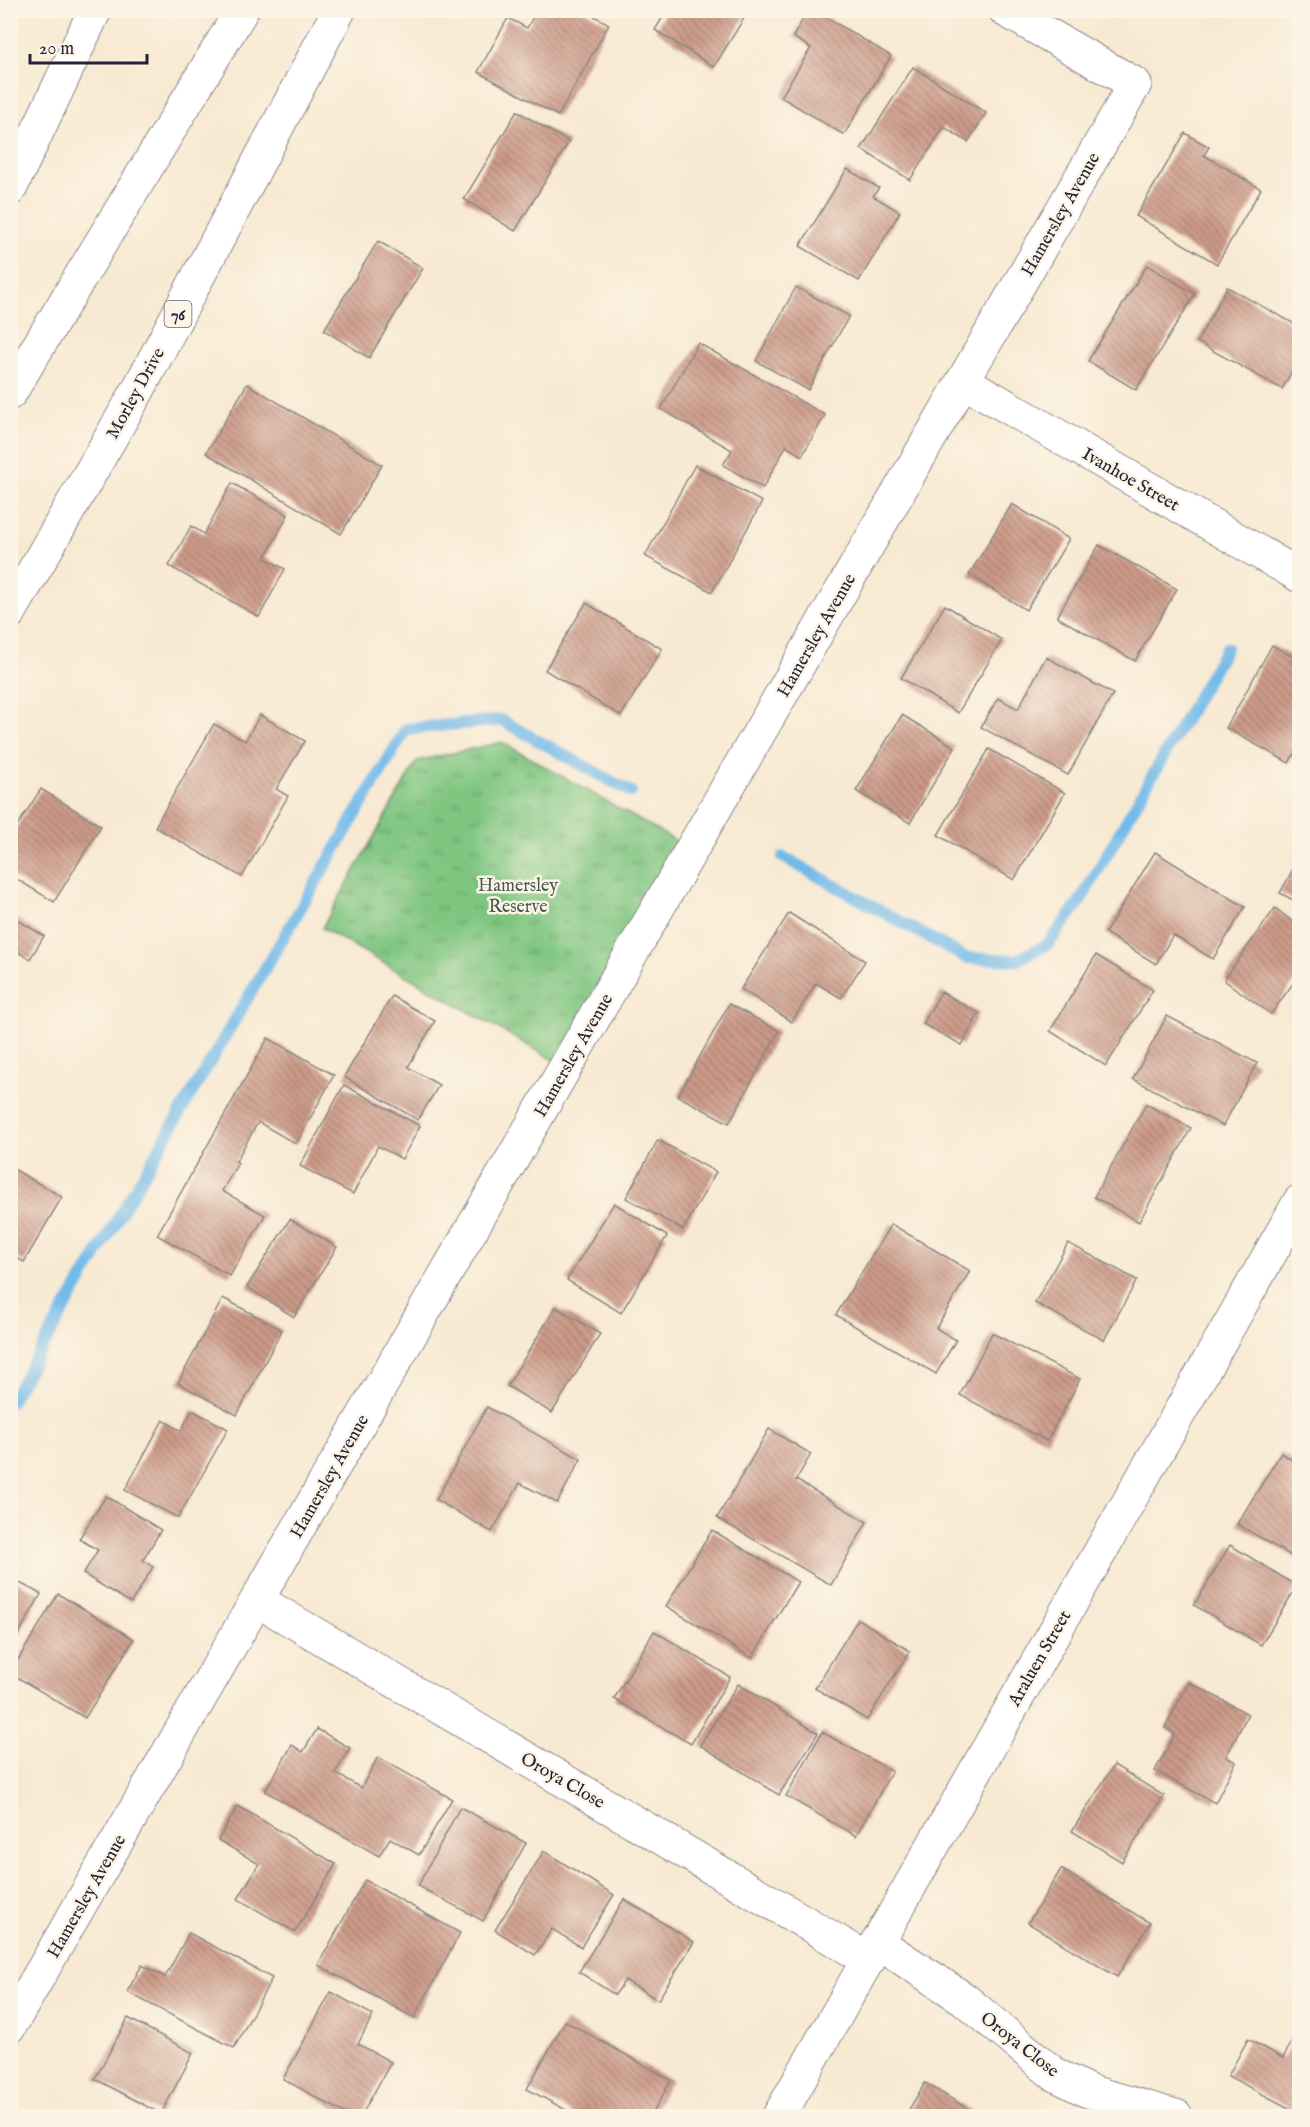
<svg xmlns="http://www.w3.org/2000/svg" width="1310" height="2127" font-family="'IM FELL English',serif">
<defs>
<pattern id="park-tufts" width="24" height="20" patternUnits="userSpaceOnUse" patternTransform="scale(1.5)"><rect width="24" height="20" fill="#80c681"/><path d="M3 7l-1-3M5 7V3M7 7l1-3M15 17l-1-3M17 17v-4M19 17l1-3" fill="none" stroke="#68a06b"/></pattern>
<pattern id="building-back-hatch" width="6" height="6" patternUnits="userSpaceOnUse" patternTransform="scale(1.5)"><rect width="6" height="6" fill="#cc9a88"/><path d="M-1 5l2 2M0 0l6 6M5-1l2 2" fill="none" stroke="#a57d70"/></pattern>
</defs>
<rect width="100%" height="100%" fill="#fcf5e5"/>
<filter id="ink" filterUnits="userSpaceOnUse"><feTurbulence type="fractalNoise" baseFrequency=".0167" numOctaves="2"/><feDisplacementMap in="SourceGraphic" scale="12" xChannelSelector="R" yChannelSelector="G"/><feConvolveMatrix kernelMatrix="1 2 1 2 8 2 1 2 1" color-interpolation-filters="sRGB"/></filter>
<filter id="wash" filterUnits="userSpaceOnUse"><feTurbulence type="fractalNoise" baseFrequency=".008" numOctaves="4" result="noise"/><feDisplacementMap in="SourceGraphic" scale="24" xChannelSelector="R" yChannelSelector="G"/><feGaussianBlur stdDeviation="1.35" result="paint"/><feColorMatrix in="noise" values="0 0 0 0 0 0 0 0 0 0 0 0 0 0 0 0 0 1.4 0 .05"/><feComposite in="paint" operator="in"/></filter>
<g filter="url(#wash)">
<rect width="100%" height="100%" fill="#f8e9d2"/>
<polygon fill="url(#park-tufts)" stroke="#51745e" stroke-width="1.5" points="502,742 692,850 566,1067 322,928 417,761"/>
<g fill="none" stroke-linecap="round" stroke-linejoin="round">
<g stroke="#72baea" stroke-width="12">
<polyline points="1296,460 1300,455"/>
<polyline points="783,857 966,958 1017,960 1048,944 1079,903 1226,648"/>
<polyline points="10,1402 406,729 501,720 631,792"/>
</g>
</g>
<g id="blocks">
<g fill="url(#building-back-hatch)">
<polygon points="537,10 583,10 609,24 558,116 478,72 508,18 527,28"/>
<polygon points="667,10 749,10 714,67 655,30"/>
<polygon points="808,10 814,10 891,56 844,135 781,97 811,48 793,37"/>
<polygon points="913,67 986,113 968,142 944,127 910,180 861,149"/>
<polygon points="517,111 569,142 515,231 464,199"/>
<polygon points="1185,133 1209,147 1204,155 1261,189 1217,264 1136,216"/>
<polygon points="847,169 879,188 873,196 900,212 859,281 800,246"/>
<polygon points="378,241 423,268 369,358 324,330"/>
<polygon points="1147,265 1195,294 1136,390 1088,361"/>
<polygon points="796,287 849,316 808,390 756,361"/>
<polygon points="1227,287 1300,327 1300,356 1282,389 1197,342"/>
<polygon points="698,343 825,415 802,456 786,446 763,488 723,465 732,450 661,409"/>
<polygon points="247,384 382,465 341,534 206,453"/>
<polygon points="695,465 762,502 712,592 645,556"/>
<polygon points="232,483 288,515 265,558 285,569 259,617 169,566 191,526 204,534"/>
<polygon points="1012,504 1069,539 1026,610 969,575"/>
<polygon points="1099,545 1177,589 1135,661 1057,617"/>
<polygon points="586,603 662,649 621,716 545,670"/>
<polygon points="945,605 1002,640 958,713 901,678"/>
<polygon points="1272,645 1300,661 1300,744 1289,763 1226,728"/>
<polygon points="1046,657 1113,694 1068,775 981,727 998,698 1018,709"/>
<polygon points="260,715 305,741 276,789 288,796 242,877 155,827 214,724 245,741"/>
<polygon points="902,715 955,747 910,823 856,791"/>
<polygon points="989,749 1065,793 1014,880 938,835"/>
<polygon points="41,789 101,826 54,902 10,875 10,837"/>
<polygon points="1155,852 1245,907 1213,959 1173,935 1156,964 1105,933"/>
<polygon points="1300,857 1300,904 1280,893"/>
<polygon points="1275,908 1300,927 1300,974 1271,1014 1224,980"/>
<polygon points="789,913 865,961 841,998 816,983 792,1022 741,989"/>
<polygon points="10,915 44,936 30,959 15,950 10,958"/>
<polygon points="1096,955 1153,990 1106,1066 1050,1031"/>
<polygon points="941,992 979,1013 962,1045 923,1024"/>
<polygon points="392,996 435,1021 408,1067 439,1085 418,1120 344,1077"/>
<polygon points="729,1004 779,1031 729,1123 678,1096"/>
<polygon points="1167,1016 1257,1063 1223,1126 1133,1079"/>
<polygon points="268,1038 334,1075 296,1144 258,1122 236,1161 238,1163 222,1191 265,1215 230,1276 157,1235"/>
<polygon points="344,1085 420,1126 402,1159 378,1146 353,1194 300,1166"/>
<polygon points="1146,1104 1191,1128 1139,1222 1094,1197"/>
<polygon points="658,1140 716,1172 683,1230 626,1198"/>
<polygon points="10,1167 62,1197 24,1262 10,1255"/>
<polygon points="614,1203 667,1236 621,1313 567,1280"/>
<polygon points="290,1219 337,1247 294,1317 247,1287"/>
<polygon points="891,1224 970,1271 936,1328 956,1340 936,1374 836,1315"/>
<polygon points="1068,1243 1137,1280 1104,1340 1035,1303"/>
<polygon points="223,1298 282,1330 237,1415 178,1383"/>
<polygon points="556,1307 600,1334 552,1413 507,1386"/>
<polygon points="992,1333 1080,1379 1047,1441 960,1395"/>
<polygon points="487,1407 581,1459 557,1503 520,1483 492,1532 436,1500"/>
<polygon points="192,1410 228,1429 178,1518 125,1490 163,1420 181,1431"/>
<polygon points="769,1429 811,1454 796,1480 867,1522 831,1585 717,1518"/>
<polygon points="1281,1453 1300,1465 1300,1561 1237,1524"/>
<polygon points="106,1496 161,1530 143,1560 153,1567 131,1603 83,1574 98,1550 79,1539"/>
<polygon points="712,1530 798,1582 752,1658 666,1606"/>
<polygon points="1230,1545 1297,1586 1261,1645 1194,1605"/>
<polygon points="10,1578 41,1594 10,1650"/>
<polygon points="58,1594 134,1639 85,1718 10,1673"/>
<polygon points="858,1619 910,1651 867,1720 815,1688"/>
<polygon points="654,1631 730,1677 691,1744 614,1699"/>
<polygon points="1189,1682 1248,1714 1226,1757 1236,1762 1215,1803 1155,1771 1175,1734 1165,1728"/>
<polygon points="738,1684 818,1733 779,1795 700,1745"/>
<polygon points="317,1729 350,1748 335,1773 361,1788 378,1757 452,1799 419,1855 390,1838 379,1856 265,1791 292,1745 303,1752"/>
<polygon points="822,1732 892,1771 856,1836 786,1796"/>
<polygon points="1114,1765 1164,1796 1122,1862 1072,1831"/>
<polygon points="238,1806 336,1864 295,1932 238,1899 259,1864 218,1840"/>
<polygon points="460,1807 526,1843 483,1921 418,1886"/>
<polygon points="544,1851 614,1895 581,1947 552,1929 535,1955 495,1930"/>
<polygon points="1061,1869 1150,1923 1117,1977 1028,1923"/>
<polygon points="365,1880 460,1933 414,2018 318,1965"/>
<polygon points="624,1899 694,1942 658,2000 625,1980 615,1995 579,1972"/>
<polygon points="189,1933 272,1978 234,2048 127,1992 142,1965 165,1977"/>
<polygon points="331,1992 373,2015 358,2044 391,2062 361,2116 350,2116 283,2079"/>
<polygon points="128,2018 193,2053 161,2114 95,2079"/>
<polygon points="565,2021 671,2080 651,2116 577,2116 527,2089"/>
<polygon points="1300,2027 1300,2114 1228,2076 1248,2039 1283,2058"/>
<polygon points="925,2083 980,2116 905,2116"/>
</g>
</g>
</g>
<g filter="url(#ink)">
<use href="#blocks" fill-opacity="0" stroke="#8d8686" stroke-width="1.5"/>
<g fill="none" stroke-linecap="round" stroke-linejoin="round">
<g stroke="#8d8686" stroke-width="35">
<g id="minor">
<polyline points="10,189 95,10"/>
<polyline points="963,381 1300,576"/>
<polyline points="257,1600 869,1960"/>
<polyline points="877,1942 964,1999 1054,2074 1088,2091 1176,2116"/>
<polyline points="10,2026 1135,84 1005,10"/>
<polyline points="779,2116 1300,1201"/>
</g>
</g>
<g stroke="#8d8686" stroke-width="35">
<g id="major">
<polyline points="10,393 242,10"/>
<polyline points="10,612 137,392 339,10"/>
</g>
</g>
<use href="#minor" stroke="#fff" stroke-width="33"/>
<use href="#major" stroke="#fff" stroke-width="33"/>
</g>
</g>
<g text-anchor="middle" stroke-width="5" stroke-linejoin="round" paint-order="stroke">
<rect fill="#fcf5e5" stroke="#63616e" stroke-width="1.5" x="164.5" y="301" width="27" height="26" rx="4.5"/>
<g font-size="16" font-weight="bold" fill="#22223b">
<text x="178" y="320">76</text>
</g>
<g font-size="18" fill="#22223b" stroke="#fcf5e5">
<text transform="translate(1060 214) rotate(-60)" y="6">Hamersley Avenue</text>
<text transform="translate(135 393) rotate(-61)" y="6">Morley Drive</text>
<text transform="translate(1131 479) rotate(30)" y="6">Ivanhoe Street</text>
<text transform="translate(816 635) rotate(-60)" y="6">Hamersley Avenue</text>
<text transform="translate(573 1055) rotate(-60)" y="6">Hamersley Avenue</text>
<text transform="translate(329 1476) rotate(-60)" y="6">Hamersley Avenue</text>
<text transform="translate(1039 1658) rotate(-60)" y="6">Araluen Street</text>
<text transform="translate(563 1780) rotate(30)" y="6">Oroya Close</text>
<text transform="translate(86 1896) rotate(-60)" y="6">Hamersley Avenue</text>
<text transform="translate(1020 2044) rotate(38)" y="6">Oroya Close</text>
</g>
<g font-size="18" fill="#435b54" stroke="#fcf5e5">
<text x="518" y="891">Hamersley<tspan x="518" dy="21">Reserve</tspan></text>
</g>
</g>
<rect width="1310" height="2127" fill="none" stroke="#fcf5e5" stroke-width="36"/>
<path d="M30 54v9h117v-9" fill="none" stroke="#22223b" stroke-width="3"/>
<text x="39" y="54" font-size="18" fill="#22223b" stroke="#fcf5e5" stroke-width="4.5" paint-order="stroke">20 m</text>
</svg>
